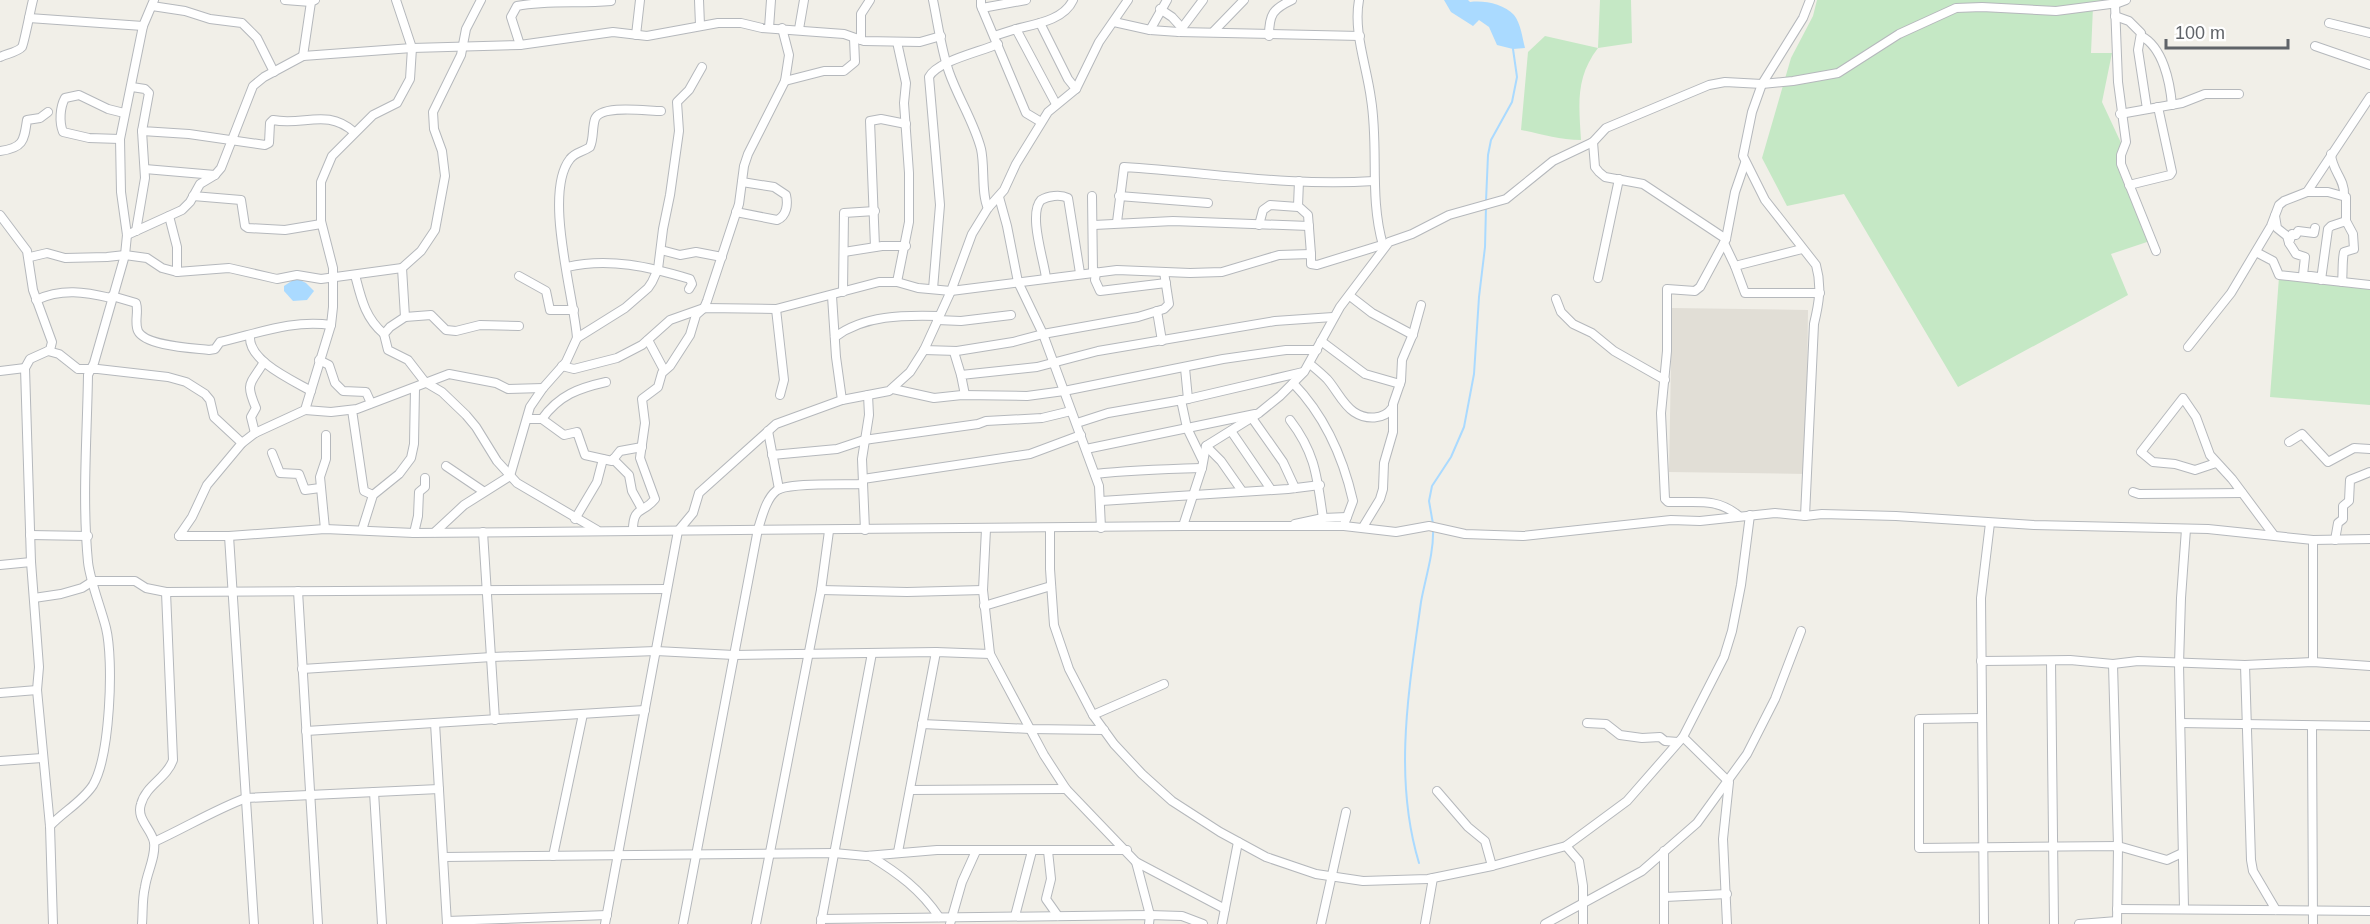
<svg xmlns="http://www.w3.org/2000/svg" width="2370" height="924" font-family="Helvetica,sans-serif">
<rect width="100%" height="100%" fill="#f1efe8"/>
<polygon fill="#e1ded6" points="1672,308 1808,310 1806,474 1669,472"/>
<g fill="#c5e8c5">
<path d="M1600,0H1631L1632,43L1598,48C1575,78 1579,105 1581,140C1559,140 1542,134 1521,130L1528,52L1545,36L1598,48Z"/>
<polygon points="1817,0 2114,0 2093,7 2091,53 2112,53 2102,102 2122,145 2123,165 2151,238 2147,242 2111,254 2128,295 1958,387 1844,194 1787,206 1762,158 1791,58 1813,16"/>
<polygon points="2279,277 2370,287 2370,405 2270,397"/>
</g>
<g fill="#aadaff">
<path d="M1444,0H1468L1470,2C1484,0 1504,4 1514,15C1521,24 1522,37 1525,48L1513,49L1497,45L1489,27L1479,20L1473,26L1451,12Z"/>
<polygon points="296,278 306,283 314,291 307,300 293,301 284,291 284,286"/>
</g>
<g fill="none" stroke-linecap="round" stroke-linejoin="round">
<g stroke="#aadaff" stroke-width="2">
<polyline points="1486,201 1488,155 1491,140 1512,102 1517,77 1513,49"/>
<polyline points="1433,524 1429,501 1432,486 1451,457 1464,427 1474,374 1479,297 1485,247 1486,207"/>
<path d="M1419,863C1393,777 1409,689 1421,602C1425,579 1434,553 1433,530"/>
</g>
<g stroke="#b5b8bc" stroke-width="10">
<g id="street">
<polyline points="285,0 311,2"/>
<polyline points="481,0 466,29 461,55 433,112 434,129 442,151 445,176 435,230 421,251 402,268 405,317 390,327 384,334 388,350 408,360 425,382 442,392 466,415 476,427 497,461 517,483 597,530"/>
<polyline points="699,0 700,25"/>
<path d="M933,0C938,24 941,49 949,72C958,98 974,122 981,149C985,166 981,194 988,208"/>
<polyline points="981,0 981,6 1026,113 1041,122"/>
<path d="M1359,0C1353,32 1367,67 1371,99C1379,148 1369,197 1383,245"/>
<polyline points="2115,4 2118,82 2126,142 2121,155 2121,164 2156,251"/>
<polyline points="152,6 185,11 210,19 242,23 257,38 274,72"/>
<polyline points="982,8 1026,0"/>
<polyline points="1160,9 1172,17 1182,28"/>
<polyline points="2115,16 2129,21 2141,33 2138,50 2147,109"/>
<polyline points="29,18 143,26"/>
<polyline points="1114,22 1150,30 1179,32 1360,36"/>
<polyline points="1040,23 1068,79 1076,89"/>
<polyline points="2329,23 2370,33"/>
<polyline points="769,28 771,0"/>
<polyline points="799,29 804,0"/>
<path d="M1016,29C1036,24 1064,20 1073,0"/>
<polyline points="1150,30 1167,0"/>
<polyline points="1179,32 1203,0"/>
<polyline points="1213,32 1244,0"/>
<polyline points="636,35 640,0"/>
<polyline points="994,36 1016,29 1056,104"/>
<path d="M1269,36C1269,14 1273,9 1292,0"/>
<path d="M2141,36C2163,47 2170,82 2172,105"/>
<polyline points="861,40 861,14 870,0"/>
<polyline points="897,42 906,83 904,103 909,173 909,222 897,282"/>
<path d="M520,45L511,17L517,6C549,0 579,4 611,1"/>
<polyline points="2315,46 2370,65"/>
<polyline points="303,56 311,2 315,0"/>
<path d="M0,57C6,54 18,52 22,47C24,44 31,7 33,0"/>
<polyline points="785,81 824,71 844,71 855,62 854,38"/>
<path d="M132,87L145,89L149,93L142,131L189,134L265,145L269,143L270,123L273,120C304,126 327,108 354,132"/>
<polyline points="2120,114 2182,103 2205,94 2239,94"/>
<path d="M120,139L89,138L63,132C59,122 60,107 65,98L79,95L108,109L124,113"/>
<polyline points="1593,142 1595,167 1599,172 1605,177 1643,184 1726,239"/>
<path d="M0,151C24,148 24,140 27,120L40,118L48,112"/>
<path d="M2331,154C2332,171 2345,179 2344,195"/>
<polyline points="145,169 215,175"/>
<polyline points="1299,181 1298,206 1308,215 1311,254"/>
<polyline points="2129,185 2170,175 2172,172 2158,107"/>
<path d="M2307,192H2328L2346,197V221L2353,234L2354,249L2344,252C2342,261 2343,272 2342,282"/>
<polyline points="193,196 241,200 245,226 248,228 285,230 321,224"/>
<polyline points="1092,196 1093,272"/>
<polyline points="1119,196 1208,203"/>
<polyline points="999,197 1007,226 1018,282 1043,334 1099,486 1101,528"/>
<path d="M736,212L777,220C787,216 788,204 786,195L774,187L742,182"/>
<polyline points="0,215 27,251 33,290 52,342 50,350 30,359 25,368 31,562 39,667 37,690 50,826 53,924"/>
<polyline points="169,216 177,247 177,272"/>
<polyline points="2275,216 2277,228 2287,236 2289,243"/>
<path d="M1117,222L1124,167C1207,172 1290,187 1374,181"/>
<polyline points="1094,225 1173,221 1309,226"/>
<polyline points="1259,225 1263,210 1270,205 1298,207"/>
<polyline points="2315,228 2314,233 2298,231 2296,235 2292,234 2289,243 2296,254 2305,257 2303,275 2318,277 2321,280 2328,229 2331,226 2346,221"/>
<polyline points="136,231 145,178 142,131"/>
<polyline points="127,235 182,210 190,202 200,184 215,175 221,168 253,86 264,77 303,56 412,48 520,45 613,32 647,36 718,23 741,23 762,28 844,34 864,41 920,42 941,36"/>
<polyline points="1724,243 1735,266 1802,249"/>
<polyline points="875,247 870,121 881,119 906,124"/>
<polyline points="661,250 680,255 696,252 722,257"/>
<polyline points="844,252 882,246 906,246"/>
<polyline points="2256,252 2273,261 2279,275 2370,285"/>
<polyline points="30,257 47,253 65,258 107,257 125,255 147,258 162,268 177,272 229,268 277,279 297,275 321,279 402,268"/>
<polyline points="1735,266 1745,293 1820,293"/>
<path d="M567,267C609,257 650,267 690,279L692,284L689,289"/>
<polyline points="1096,272 1095,280 1100,291 1166,283"/>
<path d="M355,275C361,298 365,318 384,334"/>
<polyline points="519,276 546,291 550,310 574,310"/>
<path d="M1046,278C1044,260 1028,214 1041,200C1048,196 1060,194 1068,198L1080,273"/>
<polyline points="1598,278 1619,179"/>
<path d="M933,289L940,205L929,77C937,61 980,52 998,44"/>
<polyline points="843,292 844,213 875,211"/>
<path d="M112,296L136,303C139,312 134,322 138,331C145,346 193,348 209,350L215,349L220,342C256,334 293,319 331,325"/>
<polyline points="832,296 836,357 842,400"/>
<polyline points="1350,296 1372,313 1413,335"/>
<polyline points="1556,299 1561,312 1573,324 1592,333 1614,351 1665,380"/>
<path d="M36,300C62,288 85,292 111,298"/>
<polyline points="776,309 784,380 780,395"/>
<polyline points="1157,311 1162,341"/>
<polyline points="405,317 431,315 446,330 456,331 480,325 519,326"/>
<polyline points="937,320 961,321 1011,315"/>
<path d="M250,336C248,361 292,380 311,391"/>
<path d="M835,337C864,315 904,315 939,316"/>
<path d="M577,338C574,296 543,193 570,159C575,152 583,152 590,147C594,138 592,128 595,119C601,104 647,111 661,111"/>
<polyline points="648,340 664,370"/>
<polyline points="1321,341 1365,374 1400,384"/>
<polyline points="2188,347 2231,293 2271,226 2279,205 2284,201 2307,192 2370,97"/>
<polyline points="924,350 957,351 1013,342 1043,334 1138,317 1164,309 1169,304 1164,272"/>
<polyline points="48,351 59,354 78,369 98,369 168,377 186,382 205,394 210,400 214,417 242,443"/>
<polyline points="954,352 961,375"/>
<polyline points="319,360 329,365 335,383 343,391 366,392 371,403"/>
<path d="M1310,364C1316,369 1322,374 1327,379C1336,389 1343,405 1354,412C1366,420 1384,420 1392,408"/>
<polyline points="562,366 574,369 617,358 642,345 670,320 704,308 776,309 879,282 897,282 918,288 951,291 1117,270 1190,273 1222,272 1279,255 1311,254 1311,264 1317,265 1385,244"/>
<polyline points="1185,368 1188,399"/>
<polyline points="0,371 25,368"/>
<path d="M1293,383C1325,416 1343,457 1353,501L1347,517"/>
<polyline points="893,389 934,398 962,395 1027,396 1064,391 1223,359 1286,350 1317,350"/>
<polyline points="965,395 961,375 1037,367 1098,351 1275,321 1333,317"/>
<polyline points="1181,400 1187,428 1202,459"/>
<polyline points="305,410 331,412 357,409 449,374 496,383 508,389 543,388"/>
<polyline points="352,410 363,485 364,491 373,495"/>
<polyline points="1252,418 1283,462 1295,488"/>
<polyline points="527,419 542,419 564,435 577,432 585,455 612,461 620,451 642,447"/>
<path d="M542,419C559,395 579,388 606,382"/>
<path d="M1290,420C1316,454 1317,478 1323,518"/>
<polyline points="1077,423 1108,413 1188,399 1303,372"/>
<polyline points="768,431 779,489"/>
<polyline points="1231,431 1270,488"/>
<path d="M255,433L251,417L256,408C245,382 250,385 264,362"/>
<polyline points="2289,442 2302,434 2328,462 2354,448 2370,449"/>
<polyline points="1206,446 1221,461 1242,491"/>
<polyline points="1086,449 1255,414"/>
<polyline points="272,453 280,473 299,474 305,490 320,488"/>
<polyline points="772,455 837,449 864,440 978,424 986,421 1042,418 1071,411"/>
<polyline points="613,459 629,475 632,491 642,509"/>
<polyline points="2216,463 2195,470 2175,464 2153,462 2141,452 2183,398 2196,417 2210,455 2232,479 2273,534"/>
<polyline points="446,466 483,491"/>
<path d="M1095,474C1130,470 1166,469 1202,468"/>
<polyline points="863,479 1030,454 1081,435"/>
<polyline points="2133,492 2139,494 2242,493"/>
<polyline points="1101,501 1288,489 1320,485"/>
<path d="M1739,516C1716,497 1696,503 1668,502L1665,499L1661,413L1667,351V289L1695,291L1700,287L1726,239L1735,192L1745,163"/>
<path d="M1805,516L1814,324C1819,303 1822,286 1816,265L1765,200L1743,156L1752,112L1762,84L1803,18L1810,0"/>
<polyline points="575,519 597,482 603,459"/>
<polyline points="1295,524 1323,518 1347,517 1345,522"/>
<polyline points="1183,526 1202,468 1206,446 1259,413 1280,396 1304,372 1340,307 1389,242 1412,234 1449,215 1506,199 1553,161 1593,142 1606,128 1709,85 1725,82 1762,84 1793,81 1838,73 1899,34 1956,8 1982,7 2056,11 2118,3 2126,0"/>
<polyline points="1363,527 1380,499 1383,489 1384,463 1393,432 1393,404 1401,381 1402,360 1413,334 1421,305"/>
<polyline points="1050,528 1050,569 1054,625 1069,669 1093,715 1114,744 1142,774 1172,801 1220,832 1266,857 1316,874 1363,881 1428,879 1492,866 1566,846 1627,801 1683,737 1724,657 1732,631 1741,585 1750,515"/>
<polyline points="325,529 320,477 326,459 326,435"/>
<polyline points="986,529 983,590 990,654 1044,755 1066,789 1136,862 1225,909"/>
<polyline points="362,530 373,495 399,474 411,458 414,444 415,388"/>
<path d="M633,530C633,506 643,514 655,499L640,458L645,423L642,399L658,387L662,373L670,366L690,335L696,315L704,308L707,301L739,204L744,166L748,154L785,81L789,55L782,28"/>
<polyline points="865,530 862,459 869,415 868,395"/>
<polyline points="435,532 464,505 510,476 530,407 543,388 566,362 577,338 625,308 648,288 652,282 658,269 663,229 670,195 679,131 677,102 689,90 702,67"/>
<polyline points="483,532 495,720"/>
<polyline points="414,533 418,516 419,492 425,487 425,478"/>
<polyline points="30,535 88,536"/>
<polyline points="179,536 229,536 325,529 414,533 1183,526 1344,526 1396,532 1429,526 1465,534 1523,536 1671,520 1700,521 1775,513 1805,516 1822,514 1896,516 2034,525 2208,529 2313,540 2370,539"/>
<polyline points="179,536 192,517 207,485 242,443 255,433 305,410 331,325 333,307 333,268 321,221 321,182 332,156 373,115 397,103 410,79 412,48 396,0"/>
<polyline points="229,536 254,924"/>
<polyline points="2313,540 2313,662"/>
<polyline points="2335,540 2338,523 2343,519 2343,506 2349,501 2350,480 2370,472"/>
<polyline points="0,565 31,562"/>
<polyline points="821,590 907,592 983,590"/>
<polyline points="298,591 318,924"/>
<polyline points="34,598 61,594 82,588 93,581 135,581 146,588 166,592 667,589"/>
<polyline points="984,606 1051,586"/>
<polyline points="1981,661 2070,660 2113,664 2138,661 2245,665 2313,662 2370,666"/>
<polyline points="2051,661 2054,924"/>
<polyline points="2113,664 2118,846 2117,924"/>
<polyline points="2245,665 2251,860 2253,871 2276,910"/>
<polyline points="302,669 492,657 656,651 734,655 936,652 990,654"/>
<polyline points="0,693 37,690"/>
<polyline points="1093,715 1164,684"/>
<polyline points="1982,718 1919,719 1919,848 2118,846 2167,860 2182,853"/>
<polyline points="435,723 447,924"/>
<polyline points="1587,723 1606,724 1620,735 1642,738 1660,737 1665,741 1678,742"/>
<polyline points="2181,723 2370,726"/>
<polyline points="922,724 1030,729 1104,730"/>
<polyline points="2312,726 2313,924"/>
<polyline points="306,731 645,710"/>
<polyline points="1683,737 1729,782 1723,839 1727,924"/>
<polyline points="0,761 42,758"/>
<polyline points="910,790 1066,789"/>
<polyline points="1437,791 1468,827 1485,841 1492,866"/>
<polyline points="374,792 382,924"/>
<path d="M50,826C63,812 83,801 93,785C110,756 114,661 106,628C101,608 90,581 88,562C82,500 87,438 88,375L94,363L125,255L127,235L121,192L120,139L143,26L154,0"/>
<path d="M154,842C185,828 214,810 246,798L439,789"/>
<polyline points="1566,846 1579,861 1583,886 1583,924"/>
<polyline points="1048,851 1051,879 1046,899 1058,916"/>
<polyline points="1664,851 1664,924"/>
<polyline points="898,852 936,652"/>
<polyline points="553,856 583,714"/>
<path d="M870,856C898,873 921,890 939,917"/>
<polyline points="444,857 834,853 866,856 937,850 1127,850"/>
<polyline points="1136,862 1150,915 1149,924"/>
<polyline points="1665,897 1727,894"/>
<polyline points="2184,908 2179,664 2181,598 2186,529"/>
<polyline points="2117,909 2370,911"/>
<polyline points="1015,916 1032,851"/>
<polyline points="821,919 1150,915 1182,916 1203,924"/>
<polyline points="447,921 607,915"/>
<polyline points="821,923 872,653"/>
<path d="M142,924C143,912 142,899 145,887C147,872 156,857 154,842C151,828 136,819 141,804C146,785 167,778 173,760L166,592"/>
<polyline points="605,924 678,531 693,513 699,493 776,424 842,400 889,391 910,372 924,350 951,291 972,234 988,208 1004,190 1016,164 1048,112 1076,89 1099,42 1128,0"/>
<path d="M683,924L758,529C762,517 766,499 776,491C786,482 847,485 863,484"/>
<polyline points="756,924 821,590 829,531"/>
<polyline points="950,924 962,882 976,851"/>
<polyline points="1222,924 1238,842"/>
<polyline points="1321,924 1346,812"/>
<polyline points="1425,924 1433,878"/>
<polyline points="1545,924 1642,871 1697,823 1747,754 1775,699 1801,631"/>
<polyline points="1984,924 1981,598 1990,523"/>
<polyline points="2079,924 2117,921"/>
</g>
</g>
<use href="#street" stroke="#fff" stroke-width="8"/>
</g>
<path d="M2166 39v9h122v-9" fill="none" stroke="#5f6368" stroke-width="3"/>
<text x="2175" y="39" font-size="18" fill="#5f6368" stroke="#ffffff" stroke-width="4.5" paint-order="stroke">100 m</text>
</svg>
